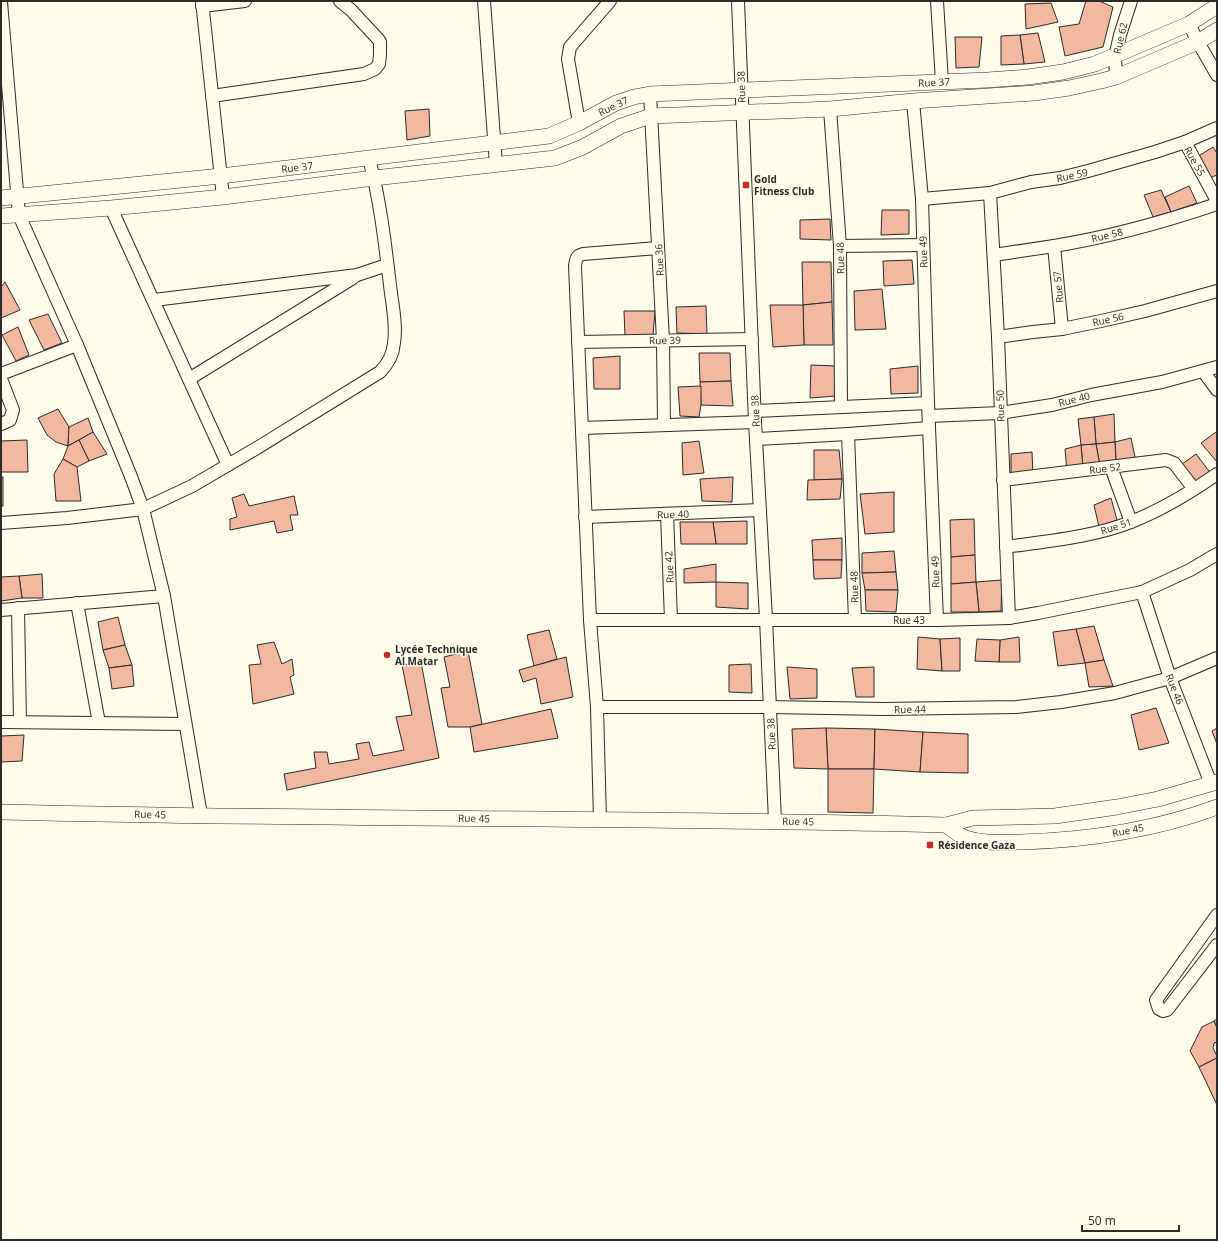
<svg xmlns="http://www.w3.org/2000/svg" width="1218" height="1241" font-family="'Open Sans',sans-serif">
<rect width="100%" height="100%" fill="#fdfbea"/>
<g fill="#f2b8a0" stroke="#2b2b2b">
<polygon points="1086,1 1099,1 1113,7 1103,47 1065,56 1059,27 1079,24"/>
<polygon points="1051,3 1058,22 1026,29 1025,4"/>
<polygon points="1038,33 1045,62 1024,64 1020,35"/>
<polygon points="1020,35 1024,64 1001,65 1001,36"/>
<polygon points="955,37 982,37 979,67 956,68"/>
<polygon points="429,109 430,136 407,140 405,111"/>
<polygon points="1213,147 1217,153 1217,175 1207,179 1197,157"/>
<polygon points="1189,186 1197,203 1171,212 1165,197"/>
<polygon points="1161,190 1171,212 1153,217 1144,195"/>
<polygon points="882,210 909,210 909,234 881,235"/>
<polygon points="830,219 831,240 800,239 800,220"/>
<polygon points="912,260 914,284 884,286 883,261"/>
<polygon points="802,262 831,262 832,302 803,305"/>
<polygon points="5,282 20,310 1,318 1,287"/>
<polygon points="882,289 886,329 855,330 854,291"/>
<polygon points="832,302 833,345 804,345 803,305"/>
<polygon points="770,305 803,305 804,345 773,347"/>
<polygon points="706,306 707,334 677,333 676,307"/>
<polygon points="624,311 655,311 653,335 625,336"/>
<polygon points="48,314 62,343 44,350 29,320"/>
<polygon points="18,327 29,355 16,361 2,335"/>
<polygon points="699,353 730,353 731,381 700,382"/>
<polygon points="620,356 620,389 594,389 593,358"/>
<polygon points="811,365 836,366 836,396 810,398"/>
<polygon points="918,366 918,393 891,394 890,369"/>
<polygon points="731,381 733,406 701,405 700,382"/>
<polygon points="701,386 701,405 699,417 680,416 678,387"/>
<polygon points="58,409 69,427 68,446 56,442 47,435 38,418"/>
<polygon points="1114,414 1115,442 1096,444 1094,417"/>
<polygon points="1094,417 1096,444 1081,445 1078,419"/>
<polygon points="88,418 93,432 68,446 69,427"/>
<polygon points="93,432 107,454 89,461 79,440"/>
<polygon points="1216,432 1217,433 1217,462 1201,443"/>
<polygon points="1131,438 1135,457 1116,462 1115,442"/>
<polygon points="27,440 28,472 1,472 1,441"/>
<polygon points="79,440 89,461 77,467 63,459 68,446"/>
<polygon points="699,441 704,473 683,475 682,443"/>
<polygon points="1115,442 1116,462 1100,466 1096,444"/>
<polygon points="1096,444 1100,466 1083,468 1081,445"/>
<polygon points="1081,445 1083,468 1067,472 1065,449"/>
<polygon points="814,450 839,450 842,479 814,480"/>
<polygon points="1032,452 1033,475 1011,477 1011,454"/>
<polygon points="1196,454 1212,475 1197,485 1178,467"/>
<polygon points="63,459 77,467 81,501 56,501 54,474"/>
<rect x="1" y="477" width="2" height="29"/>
<polygon points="733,477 732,502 702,501 700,479"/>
<polygon points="842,479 840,499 807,500 808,480"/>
<polygon points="894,492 894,532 865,534 860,494"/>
<polygon points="244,494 249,506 294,496 298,515 290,515 293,530 277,533 274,521 230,530 230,519 237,517 232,498"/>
<polygon points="1111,498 1117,520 1099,527 1094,505"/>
<polygon points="974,519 975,555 951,557 950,520"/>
<polygon points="747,521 747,544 716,544 713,522"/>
<polygon points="680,522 713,522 716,544 681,544"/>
<polygon points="842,538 842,560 813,560 812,540"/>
<polygon points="894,551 896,572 862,573 862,553"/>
<polygon points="975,555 976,582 951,584 951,557"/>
<polygon points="813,560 842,560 841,578 814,579"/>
<polygon points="716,564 716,582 684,583 684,569"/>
<polygon points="896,572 898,590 865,590 862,573"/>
<polygon points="42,574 43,598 22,598 19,576"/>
<polygon points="19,576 22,598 1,601 1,577"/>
<polygon points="1002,580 1001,611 979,612 976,582"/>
<polygon points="716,582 748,583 748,609 716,607"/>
<polygon points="976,582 979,612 951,612 951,584"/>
<polygon points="865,590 898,590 896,612 866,611"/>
<polygon points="118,617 125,645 103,650 98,622"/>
<polygon points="1094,626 1104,660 1085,663 1076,629"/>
<polygon points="1076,629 1085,663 1058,666 1053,632"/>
<polygon points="549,630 557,659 534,666 527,635"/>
<polygon points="918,637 940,639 942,671 917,669"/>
<polygon points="1019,637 1020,662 999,662 1000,640"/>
<polygon points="960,638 960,671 942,671 940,639"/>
<polygon points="977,639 1000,640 999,662 975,661"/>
<polygon points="274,642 282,664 292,659 294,675 290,677 294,694 253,704 249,665 261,664 257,645"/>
<polygon points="125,645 132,665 109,668 103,650"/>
<polygon points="468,651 482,724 470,727 448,727 441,688 450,687 444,657"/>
<polygon points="566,657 573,697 541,704 536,678 523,682 519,670"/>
<polygon points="1104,660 1113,686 1089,687 1085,663"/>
<polygon points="421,662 439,758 287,790 284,774 316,768 314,752 327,752 329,764 359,759 356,744 369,742 373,756 404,750 396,717 412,715 402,665"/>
<polygon points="751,664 752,693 729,692 729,665"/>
<polygon points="132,665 134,686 112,689 109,668"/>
<polygon points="787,667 817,669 817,698 790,699"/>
<polygon points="874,667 874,697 856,697 852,668"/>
<polygon points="1156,708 1169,743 1139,750 1131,715"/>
<polygon points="551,709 558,738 474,752 470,727"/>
<polygon points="826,728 875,729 874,769 828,769"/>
<polygon points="826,728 828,769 794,768 792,729"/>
<polygon points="1217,728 1217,744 1212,731"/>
<polygon points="875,729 923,732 920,772 874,769"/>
<polygon points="923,732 968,734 968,773 920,772"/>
<polygon points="24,735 22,761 1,762 1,736"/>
<polygon points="828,769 874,769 873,813 828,812"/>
<polygon points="1217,1019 1217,1028 1214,1021"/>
<polygon points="1214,1021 1217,1028 1217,1042 1214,1043 1213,1048 1217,1056 1217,1058 1199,1067 1190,1051 1202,1027"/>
<polygon points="1217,1058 1217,1105 1199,1067"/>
</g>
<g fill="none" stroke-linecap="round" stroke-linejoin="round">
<g stroke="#2b2b2b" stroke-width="14">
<g id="minor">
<polyline points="202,1 223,197"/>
<polyline points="484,1 496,165"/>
<polyline points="738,1 755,422 766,619 775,821"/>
<polyline points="937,1 942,82"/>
<polyline points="1,2 19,215 77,345 130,474 143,509 164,596 201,815"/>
<polyline points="202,6 245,1"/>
<polyline points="1189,24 1198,42 1217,75"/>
<polyline points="1116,77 1115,57 1120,35 1131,1"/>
<polyline points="650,94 663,340 664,425"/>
<polyline points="212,96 364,74 375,69 379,64 380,55 380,42 378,39 351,10 340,1"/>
<polyline points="913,101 922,199 928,403 937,620"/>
<polyline points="830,109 840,246 841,407"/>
<polyline points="579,123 568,59 570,47 610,1"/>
<polyline points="1185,142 1217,201"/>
<polyline points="990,193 998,337 1009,618"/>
<polyline points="922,199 990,193 1031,182 1060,178 1088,171 1155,152 1185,142 1217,128"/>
<polyline points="111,208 228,465"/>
<polyline points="840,246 923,245"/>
<polyline points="1054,246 1062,329"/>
<path d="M994,255C1014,252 1034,249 1054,246C1110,237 1164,222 1217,204"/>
<polyline points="154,300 357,275 387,265"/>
<polyline points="998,337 1033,332 1062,329 1101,321 1145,311 1217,291"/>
<polyline points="578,342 752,339"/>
<polyline points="1203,371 1217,390"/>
<polyline points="1,374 77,345"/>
<polyline points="1,379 13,410 10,420 1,424"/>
<polyline points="189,379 353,278"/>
<polyline points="755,411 928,403"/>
<polyline points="929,416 1000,413 1052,405 1091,395 1162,382 1217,367"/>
<polyline points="582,428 755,422"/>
<polyline points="848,434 855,620"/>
<polyline points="756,439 848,434 929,428"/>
<polyline points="1111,467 1131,522"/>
<polyline points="1003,480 1166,460 1174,463 1194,489"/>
<polyline points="667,514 671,620"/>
<polyline points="585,517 760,510"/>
<path d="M1,523L67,518L143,509L192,486L257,448L380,372C388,364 393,355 394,343C397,324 392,304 390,285C385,243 380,199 369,159"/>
<path d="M1006,547C1046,541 1094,537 1131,522C1161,510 1190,493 1217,474"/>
<polyline points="1142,592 1170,678 1211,784"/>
<polyline points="77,603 99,723"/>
<polyline points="18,608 20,722"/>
<polyline points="1,610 164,596"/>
<polyline points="590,620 937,620 1009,618 1038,613 1142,592 1190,570 1217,554"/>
<polyline points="597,707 769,707 884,709 1016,707 1061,702 1115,693 1170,678 1217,658"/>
<polyline points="1,722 185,724"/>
<path d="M600,820L597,707L590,620L575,266C576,259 576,256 583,254L658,248"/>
<polyline points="1217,915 1156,1000 1159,1009 1163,1011 1167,1010 1217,945"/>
</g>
</g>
<g stroke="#2b2b2b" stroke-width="16">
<g id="tertiary">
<polyline points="1,198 221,176 549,136 579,123 616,103 634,97 650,94 988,80 1028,77 1063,72 1095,64 1189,24 1217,6"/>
<polyline points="1,216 111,208 223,197 374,178 555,158 583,147 621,126 651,116 830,109 913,101 1034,93 1069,88 1101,81 1116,77 1198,42 1217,30"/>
<path d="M1,812C316,820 631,817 946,825L973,818L1055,816L1117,807L1158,799L1217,782"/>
<path d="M946,825C952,829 959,836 966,838C984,844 1002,842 1021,842C1087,840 1155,830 1217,807"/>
</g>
</g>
<use href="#minor" stroke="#fdfbea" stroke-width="12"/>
<use href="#tertiary" stroke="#fdfbea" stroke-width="15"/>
</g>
<g fill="#c62828" stroke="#fdfbea" stroke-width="1.5">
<rect x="742" y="181" width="8" height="8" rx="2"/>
<circle cx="387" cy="655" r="4"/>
<rect x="926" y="841" width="8" height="8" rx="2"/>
</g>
<g text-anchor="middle" stroke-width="3" stroke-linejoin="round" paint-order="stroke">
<g font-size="10" fill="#2b2b2b" stroke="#fdfbea">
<text transform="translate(1120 38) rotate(-77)" y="4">Rue 62</text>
<text transform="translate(934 82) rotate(-3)" y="4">Rue 37</text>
<text transform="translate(741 87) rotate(-92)" y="4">Rue 38</text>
<text transform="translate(613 106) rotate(-25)" y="4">Rue 37</text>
<text transform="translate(1195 161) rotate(61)" y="4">Rue 55</text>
<text transform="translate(297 167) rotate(-7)" y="4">Rue 37</text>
<text transform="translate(1072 175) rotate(-12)" y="4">Rue 59</text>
<text transform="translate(1107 235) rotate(-13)" y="4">Rue 58</text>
<text transform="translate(923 252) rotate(-92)" y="4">Rue 49</text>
<text transform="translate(840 258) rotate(-91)" y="4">Rue 48</text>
<text transform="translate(659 260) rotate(-93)" y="4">Rue 36</text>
<text transform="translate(1058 287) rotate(-95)" y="4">Rue 57</text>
<text transform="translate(1108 319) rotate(-12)" y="4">Rue 56</text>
<text transform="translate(665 340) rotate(-1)" y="4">Rue 39</text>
<text transform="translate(1074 399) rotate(-14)" y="4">Rue 40</text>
<text transform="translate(1000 406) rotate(-92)" y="4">Rue 50</text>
<text transform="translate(755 411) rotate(-93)" y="4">Rue 38</text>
<text transform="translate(1105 468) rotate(-7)" y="4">Rue 52</text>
<text transform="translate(673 514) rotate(-2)" y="4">Rue 40</text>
<text transform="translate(1116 526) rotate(-18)" y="4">Rue 51</text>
<text transform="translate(669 567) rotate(-93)" y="4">Rue 42</text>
<text transform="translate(935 572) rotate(-92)" y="4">Rue 49</text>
<text transform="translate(854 587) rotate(-92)" y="4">Rue 48</text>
<text x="909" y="624">Rue 43</text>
<text transform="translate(1175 689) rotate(69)" y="4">Rue 46</text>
<text transform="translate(910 709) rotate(-1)" y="4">Rue 44</text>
<text transform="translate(771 734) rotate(-93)" y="4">Rue 38</text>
<text transform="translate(150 814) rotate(1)" y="4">Rue 45</text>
<text transform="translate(474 818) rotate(1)" y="4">Rue 45</text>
<text transform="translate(798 821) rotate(1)" y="4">Rue 45</text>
<text transform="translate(1128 830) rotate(-11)" y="4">Rue 45</text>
</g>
<g font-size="10" font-weight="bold" fill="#2b2b2b" stroke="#fdfbea" text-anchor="start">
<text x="754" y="183">Gold<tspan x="754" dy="12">Fitness Club</tspan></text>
<text x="395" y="653">Lycée Technique<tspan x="395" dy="12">Al Matar</tspan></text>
<text x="938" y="849">Résidence Gaza</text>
</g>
</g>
<rect width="1218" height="1241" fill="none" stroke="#2b2b2b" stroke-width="4"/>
<path d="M1082 1225v6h97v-6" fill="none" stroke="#2b2b2b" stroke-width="2"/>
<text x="1088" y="1225" font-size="12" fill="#2b2b2b" stroke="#fdfbea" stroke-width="3" paint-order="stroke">50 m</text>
</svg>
